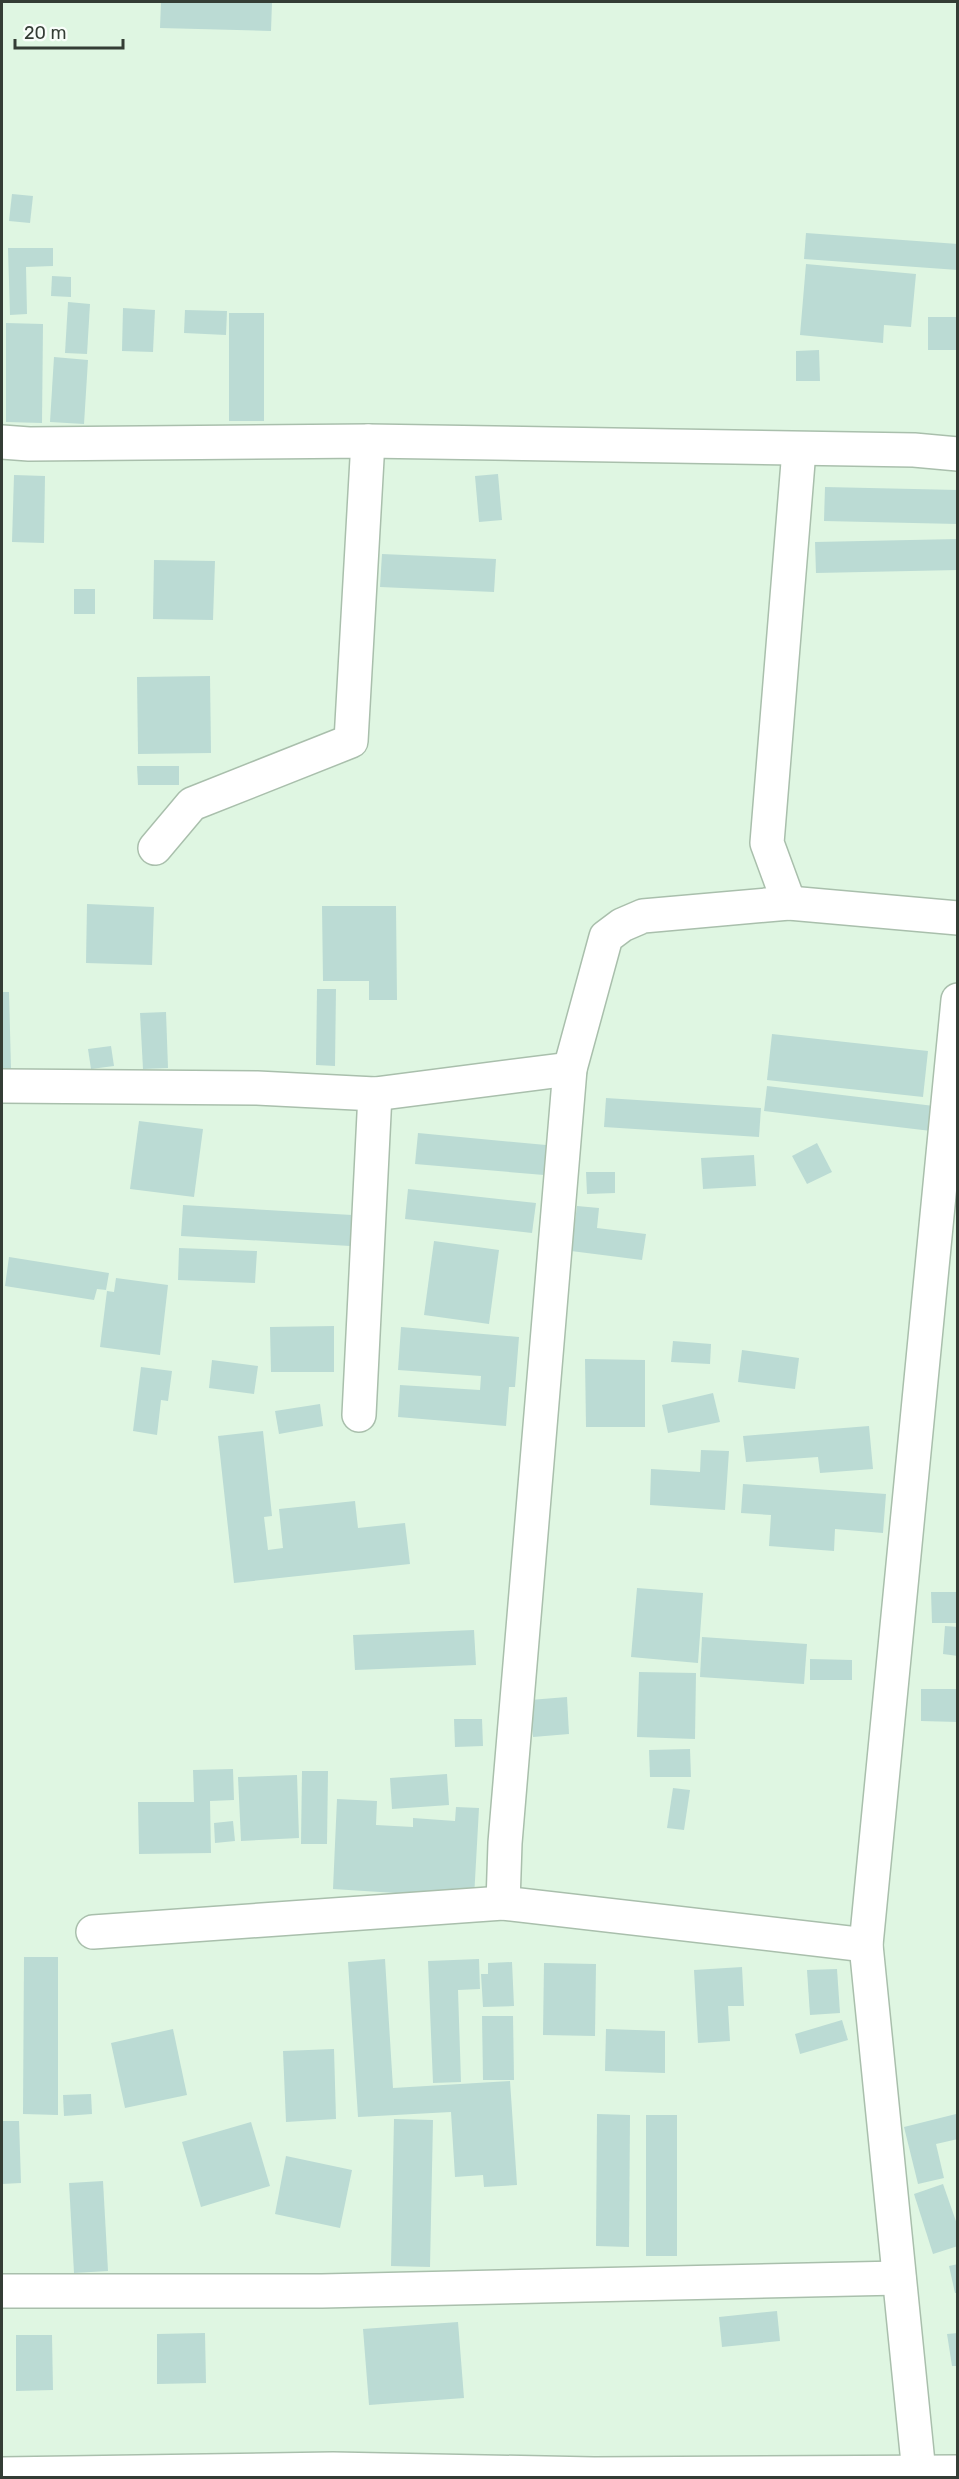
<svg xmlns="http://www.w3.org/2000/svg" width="959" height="2479" font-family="Rubik,sans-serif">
<rect width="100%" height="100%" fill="#dff6e2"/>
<g fill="#bbdbd4">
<polygon points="161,2 272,2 271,31 160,28"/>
<polygon points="12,194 33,196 30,223 9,221"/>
<polygon points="806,233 958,244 958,270 804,259"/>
<polygon points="8,248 53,248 53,266 26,267 27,314 10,315"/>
<polygon points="806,264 916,274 911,327 884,325 883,343 800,335"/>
<polygon points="52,276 71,277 71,297 51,296"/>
<polygon points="68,302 90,304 87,354 65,353"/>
<polygon points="123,308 155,310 153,352 122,351"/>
<polygon points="185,310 227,311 226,335 184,333"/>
<rect x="229" y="313" width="35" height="108"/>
<polygon points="928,317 957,317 958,350 928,350"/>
<polygon points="6,323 43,324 42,423 6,422"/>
<polygon points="819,350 820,381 796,381 796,351"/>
<polygon points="54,357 88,360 84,424 50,422"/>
<polygon points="498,474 502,520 479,522 475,476"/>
<polygon points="14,475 45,476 44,543 12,542"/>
<polygon points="825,487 958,490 958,524 824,521"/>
<polygon points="958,539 958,570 816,573 815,542"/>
<polygon points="382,554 496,559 494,592 380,587"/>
<polygon points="154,560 215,561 213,620 153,619"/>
<rect x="74" y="589" width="21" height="25"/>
<polygon points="210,676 211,753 138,754 137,677"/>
<polygon points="137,766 179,766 179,785 138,785"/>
<polygon points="87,904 154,907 152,965 86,963"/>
<polygon points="322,906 396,906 397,1000 369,1000 369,981 323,981"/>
<polygon points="317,989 336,989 335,1066 316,1065"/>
<polygon points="2,992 9,992 11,1069 2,1070"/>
<polygon points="166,1012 168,1068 143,1069 140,1013"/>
<polygon points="772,1034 928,1051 923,1097 767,1080"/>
<polygon points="111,1046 114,1066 91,1069 88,1049"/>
<polygon points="767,1086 934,1106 931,1131 764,1111"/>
<polygon points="606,1098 761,1108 759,1137 604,1127"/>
<polygon points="139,1121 203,1129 194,1197 130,1189"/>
<polygon points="418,1133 546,1145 544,1175 415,1164"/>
<polygon points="817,1143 832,1172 807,1184 792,1156"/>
<polygon points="754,1155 756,1186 703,1189 701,1158"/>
<polygon points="586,1172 615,1172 615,1193 587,1194"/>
<polygon points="408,1189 536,1203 532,1233 405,1219"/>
<polygon points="183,1205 352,1215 350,1246 181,1236"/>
<polygon points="577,1206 599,1208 597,1228 646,1234 642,1260 571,1251"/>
<polygon points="434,1241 499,1250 489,1324 424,1315"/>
<polygon points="179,1248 257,1251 255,1283 178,1280"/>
<polygon points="9,1257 109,1273 106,1290 97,1289 94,1300 5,1286"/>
<polygon points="116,1278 168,1285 160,1355 100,1347 107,1291 114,1292"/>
<polygon points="334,1326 334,1372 271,1372 270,1327"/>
<polygon points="401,1327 519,1337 515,1387 509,1387 506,1426 398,1417 400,1385 480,1390 481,1376 398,1370"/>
<polygon points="673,1341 711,1344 710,1364 671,1362"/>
<polygon points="742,1350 799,1358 795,1389 738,1382"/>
<polygon points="585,1359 645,1360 645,1427 586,1427"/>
<polygon points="212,1360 258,1366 254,1394 209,1388"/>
<polygon points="141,1367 172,1371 168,1401 161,1400 157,1435 133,1431"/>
<polygon points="713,1393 720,1422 668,1433 662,1405"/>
<polygon points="320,1404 323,1426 279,1434 275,1411"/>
<polygon points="869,1426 873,1469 820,1473 818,1457 746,1462 743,1436"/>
<polygon points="263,1431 272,1516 264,1517 268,1550 283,1548 279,1509 355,1501 358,1528 405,1523 410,1564 234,1583 218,1436"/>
<polygon points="701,1450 729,1451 725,1510 650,1505 651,1469 700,1472"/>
<polygon points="743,1484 886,1494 883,1533 835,1529 834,1551 769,1546 771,1515 741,1513"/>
<polygon points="637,1588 703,1593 698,1663 631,1657"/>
<polygon points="931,1592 958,1592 958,1623 932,1623"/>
<polygon points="945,1626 958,1627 958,1656 943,1654"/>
<polygon points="474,1630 476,1665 355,1670 353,1635"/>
<polygon points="702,1637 807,1644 804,1684 700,1677"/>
<polygon points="810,1659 852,1660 852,1680 810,1680"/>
<polygon points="639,1672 696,1673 695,1739 637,1737"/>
<polygon points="921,1689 958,1689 958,1722 921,1721"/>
<polygon points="567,1697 569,1734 533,1737 530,1700"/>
<polygon points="454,1719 482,1719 483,1746 455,1747"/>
<polygon points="690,1749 691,1777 650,1777 649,1750"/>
<polygon points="233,1769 234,1800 210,1801 211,1853 139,1854 138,1802 194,1802 193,1770"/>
<polygon points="302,1771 328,1771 327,1844 301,1844"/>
<polygon points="447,1774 449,1805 392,1809 390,1778"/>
<polygon points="297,1775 299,1838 241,1841 238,1777"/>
<polygon points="673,1788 690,1790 684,1830 667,1828"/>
<polygon points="337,1799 377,1801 376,1825 413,1827 413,1818 455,1821 456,1807 479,1808 474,1898 333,1889"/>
<polygon points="233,1821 235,1841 215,1843 214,1823"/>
<polygon points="24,1957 58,1957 58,2115 23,2114"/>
<polygon points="385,1959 393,2088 510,2081 517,2185 484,2187 483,2175 455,2177 451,2112 358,2117 348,1962"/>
<polygon points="479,1959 480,1989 458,1990 461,2082 433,2083 428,1961"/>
<polygon points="512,1962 514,2006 483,2007 481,1974 488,1974 488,1963"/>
<polygon points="544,1963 596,1964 595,2036 543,2035"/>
<polygon points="742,1967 744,2006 728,2006 730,2041 698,2043 694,1970"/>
<polygon points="837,1969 840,2013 810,2015 807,1970"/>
<polygon points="482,2016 513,2016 514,2080 483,2080"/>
<polygon points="842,2020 848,2040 800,2054 795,2034"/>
<polygon points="173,2029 187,2095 125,2108 111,2043"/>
<polygon points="606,2029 665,2031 665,2073 605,2071"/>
<polygon points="334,2049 336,2119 286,2122 283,2051"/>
<polygon points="91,2094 92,2114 64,2116 63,2095"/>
<polygon points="597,2114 630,2115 629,2247 596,2246"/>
<polygon points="956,2114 958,2139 936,2144 944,2178 918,2184 904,2127"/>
<rect x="646" y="2115" width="31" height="141"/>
<polygon points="394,2119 433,2120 430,2267 391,2266"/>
<polygon points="2,2121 19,2121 21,2183 2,2184"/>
<polygon points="251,2122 270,2186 201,2207 182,2142"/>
<polygon points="286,2156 352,2170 340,2228 275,2214"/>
<polygon points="103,2181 108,2271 74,2273 69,2183"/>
<polygon points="943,2184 958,2227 958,2246 933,2254 914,2194"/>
<polygon points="958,2264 958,2293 955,2293 949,2266"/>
<polygon points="777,2311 780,2341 722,2347 719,2317"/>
<polygon points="458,2322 464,2398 369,2405 363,2329"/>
<polygon points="205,2333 206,2383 157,2384 157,2334"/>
<polygon points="958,2333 958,2366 952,2366 947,2334"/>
<polygon points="16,2335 52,2335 53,2390 16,2391"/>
</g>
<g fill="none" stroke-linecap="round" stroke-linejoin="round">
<g stroke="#a9bfac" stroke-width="36">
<g id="minor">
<polyline points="2,442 29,444 368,441 914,450 958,454"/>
<polyline points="155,848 192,804 351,741 368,441"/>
<polyline points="789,903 767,843 799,450"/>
<polyline points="2,1086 257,1088 375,1094 570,1069"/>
<polyline points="359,1415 375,1094"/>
<polyline points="503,1903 505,1843 570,1069 606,937 622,925 643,916 789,903 958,918"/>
<polyline points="93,1932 503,1903 866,1945"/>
<polyline points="2,2291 322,2291 899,2278"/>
<polyline points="919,2473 866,1945 958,1000"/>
<polyline points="2,2474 333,2469 594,2474 958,2472"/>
</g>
</g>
<use href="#minor" stroke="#fff" stroke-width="33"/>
</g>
<rect width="959" height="2479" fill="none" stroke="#343d35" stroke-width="6"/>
<path d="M15 39v9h108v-9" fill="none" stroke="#343d35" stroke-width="3"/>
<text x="24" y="39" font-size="18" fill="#343d35" stroke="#f9fefa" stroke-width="4.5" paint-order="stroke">20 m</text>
</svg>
